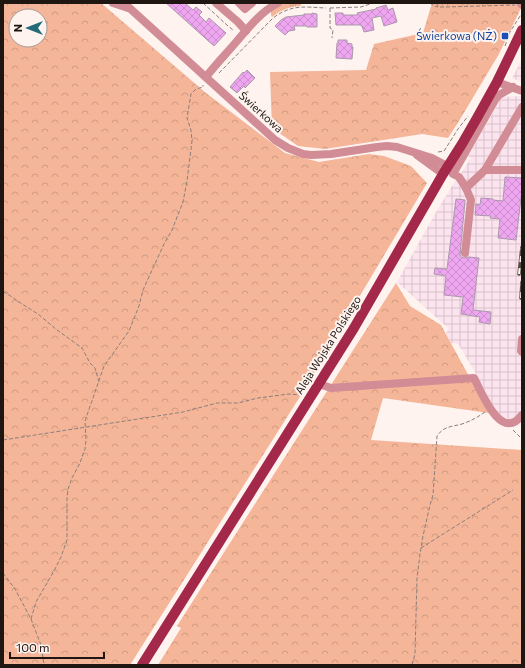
<svg xmlns="http://www.w3.org/2000/svg" width="525" height="668" font-family="Commissioner,sans-serif">
<defs>
<pattern id="industrial-grid" width="8" height="8" patternUnits="userSpaceOnUse"><rect width="8" height="8" fill="#fce4ee"/><path d="M0 4h8M4 0v8" fill="none" stroke="#d8c3cb"/></pattern>
<pattern id="grass-tufts" width="24" height="20" patternUnits="userSpaceOnUse"><rect width="24" height="20" fill="#f4b598"/><path d="M3 7l-1-3M5 7V3M7 7l1-3M15 17l-1-3M17 17v-4M19 17l1-3" fill="none" stroke="#d19b82"/></pattern>
<pattern id="forest-crowns" width="20" height="18" patternUnits="userSpaceOnUse"><rect width="20" height="18" fill="#f4b598"/><path d="M2 6a3 3 0 1 1 6 0M12 15a3 3 0 1 1 6 0" fill="none" stroke="#d19b82"/></pattern>
<pattern id="building-cross-hatch" width="8" height="8" patternUnits="userSpaceOnUse"><rect width="8" height="8" fill="#efa6f0"/><path d="M0 0l8 8M0 8l8-8" fill="none" stroke="#cc8ecd"/></pattern>
</defs>
<rect width="100%" height="100%" fill="#fef3ee"/>
<g fill="url(#industrial-grid)">
<polygon points="522,59 522,82 512,78"/>
<polygon points="522,92 522,418 514,417 511,419 508,419 503,417 496,412 474,370 458,344 451,343 446,334 448,328 397,282 435,214 450,189 471,158 468,156 502,97 521,96"/>
</g>
<path fill="url(#grass-tufts)" d="M284,3H301V6C290,6 281,10 272,17L271,15V11Z"/>
<g fill="url(#forest-crowns)" fill-rule="evenodd">
<path d="M3,3H101L206,93L285,153L319,162L369,154L384,156L411,166L427,183L301,395L130,665H3ZM16,16H40V40H16Z"/>
<polygon points="432,3 522,3 522,6 499,54 459,121 448,138 422,134 325,149 298,146 272,128 270,72 366,70 374,44 423,33"/>
<polygon points="396,283 410,306 441,325 489,413 383,398 371,440 522,450 522,665 158,665 181,628 177,626"/>
</g>
<g fill="url(#building-cross-hatch)" stroke="#ab98ab">
<polygon points="166,3 185,3 193,10 196,7 202,12 199,15 206,22 209,18 226,33 214,46"/>
<polygon points="386,5 388,10 393,8 397,22 384,26 381,16 372,18 374,30 364,32 362,26 361,26 361,25 336,25 335,13 343,13 343,15 358,15 357,13 376,9 376,8"/>
<polygon points="312,13 317,14 317,27 307,27 307,26 294,26 295,30 289,31 285,35 275,26 281,20 286,17 304,15 304,14 312,14"/>
<polygon points="338,40 347,40 347,43 352,44 352,47 353,47 352,59 336,58 337,43 338,43"/>
<polygon points="247,70 255,78 245,88 244,86 237,93 230,87 243,72 244,73"/>
<polygon points="505,177 522,178 522,190 516,240 498,238 500,219 490,218 491,216 475,215 476,204 480,205 481,198 493,199 493,200 503,201"/>
<polygon points="456,199 465,200 465,201 460,255 461,257 464,258 469,257 479,258 473,310 491,312 490,324 479,322 480,317 461,314 463,297 444,295 446,276 434,274 435,268 447,269"/>
</g>
<g fill="none" stroke-linecap="round" stroke-linejoin="round">
<g stroke="#8a807b" stroke-width="1" stroke-dasharray="4 2" stroke-linecap="butt">
<polyline points="203,3 228,26 233,30"/>
<polyline points="430,3 434,6 438,7"/>
<polyline points="436,3 439,7 445,7 515,5"/>
<polyline points="330,8 361,7 373,3"/>
<polyline points="330,8 330,28 333,30 332,38"/>
<polyline points="505,46 510,32 522,13"/>
<path d="M219,73L273,18C292,4 304,7 326,8"/>
<polyline points="438,152 444,151 446,148 458,129 468,116"/>
<polyline points="3,292 6,293 22,304 38,314 57,330 82,348 90,363 95,368 99,382"/>
<polyline points="513,430 522,439"/>
<polyline points="3,440 183,412 217,403 238,403 258,398 289,394 302,395"/>
<polyline points="421,548 513,490"/>
<polyline points="3,573 15,589 31,619 41,645 44,665"/>
<polyline points="31,619 36,602 54,571 61,557 67,540 67,499 68,489 72,478 80,463 85,449 86,440 85,421 104,366 129,331 139,306 143,290 164,244 172,230 183,202 187,181 192,141 191,130 187,118 191,94 196,89 203,87 203,85"/>
<path d="M412,665L415,654L417,578L420,554L423,536L430,505L433,495L437,436C444,426 451,427 462,424C471,421 478,417 485,412"/>
</g>
<g stroke="#d18c96" stroke-width="8">
<polyline points="113,3 128,8"/>
<polyline points="124,3 275,140 288,148 303,154 311,155 331,154 377,147 387,146 397,147 432,158 447,166"/>
<polyline points="216,3 238,22 246,31"/>
<polyline points="239,3 245,9 246,8 252,3"/>
<polyline points="521,4 522,5"/>
<path d="M206,77C216,64 227,53 237,41C249,27 262,11 278,3"/>
<polyline points="497,82 522,91"/>
<polyline points="417,155 443,174"/>
<polyline points="485,170 522,107"/>
<polyline points="466,188 485,170 522,170"/>
<polyline points="465,253 471,200 466,188 459,177 453,174 495,100 499,95 513,87"/>
<polyline points="522,339 521,351 522,352"/>
<path d="M319,384L331,388L474,378C482,393 501,443 522,415"/>
</g>
<polyline stroke="#a3284a" stroke-width="10" points="142,665 354,328 443,174 462,144 477,118 497,82 522,30"/>
<g stroke="#564c47" stroke-width="3.5">
<g id="rail">
<polyline points="519,274 522,247"/>
<polyline points="521,298 522,282"/>
</g>
</g>
<use href="#rail" stroke="#fef3ee" stroke-width="2" stroke-dasharray="6" stroke-linecap="butt"/>
</g>
<rect fill="#1a4fb4" stroke="#fef3ee" stroke-width="1.5" x="501" y="32" width="8" height="8" rx="2"/>
<g text-anchor="middle" stroke-width="4" stroke-linejoin="round" paint-order="stroke">
<g font-size="11" fill="#164399" stroke="#fef3ee" text-anchor="end">
<text x="497" y="40">Świerkowa (NŻ)</text>
</g>
<g font-size="11" fill="#1f1611" stroke="#fef3ee">
<text transform="translate(261 112) rotate(42)" y="4">Świerkowa</text>
<text transform="translate(328 345) rotate(-58)" y="4">Aleja Wojska Polskiego</text>
</g>
</g>
<rect width="525" height="668" fill="none" stroke="#1f1611" stroke-width="8"/>
<g transform="translate(28 28) rotate(270)"><circle r="19" fill="#fef3ee" stroke="#a59b96"/>
<path d="M0-3L7 15L0 10L-7 15Z" fill="#236b78"/>
<text y="-6" font-size="11" font-weight="bold" text-anchor="middle" fill="#1f1611">N</text>
</g>
<path d="M10 652v6h94v-6" fill="none" stroke="#1f1611" stroke-width="2"/>
<text x="16" y="652" font-size="12" fill="#1f1611" stroke="#fef3ee" stroke-width="3" paint-order="stroke">100 m</text>
</svg>
